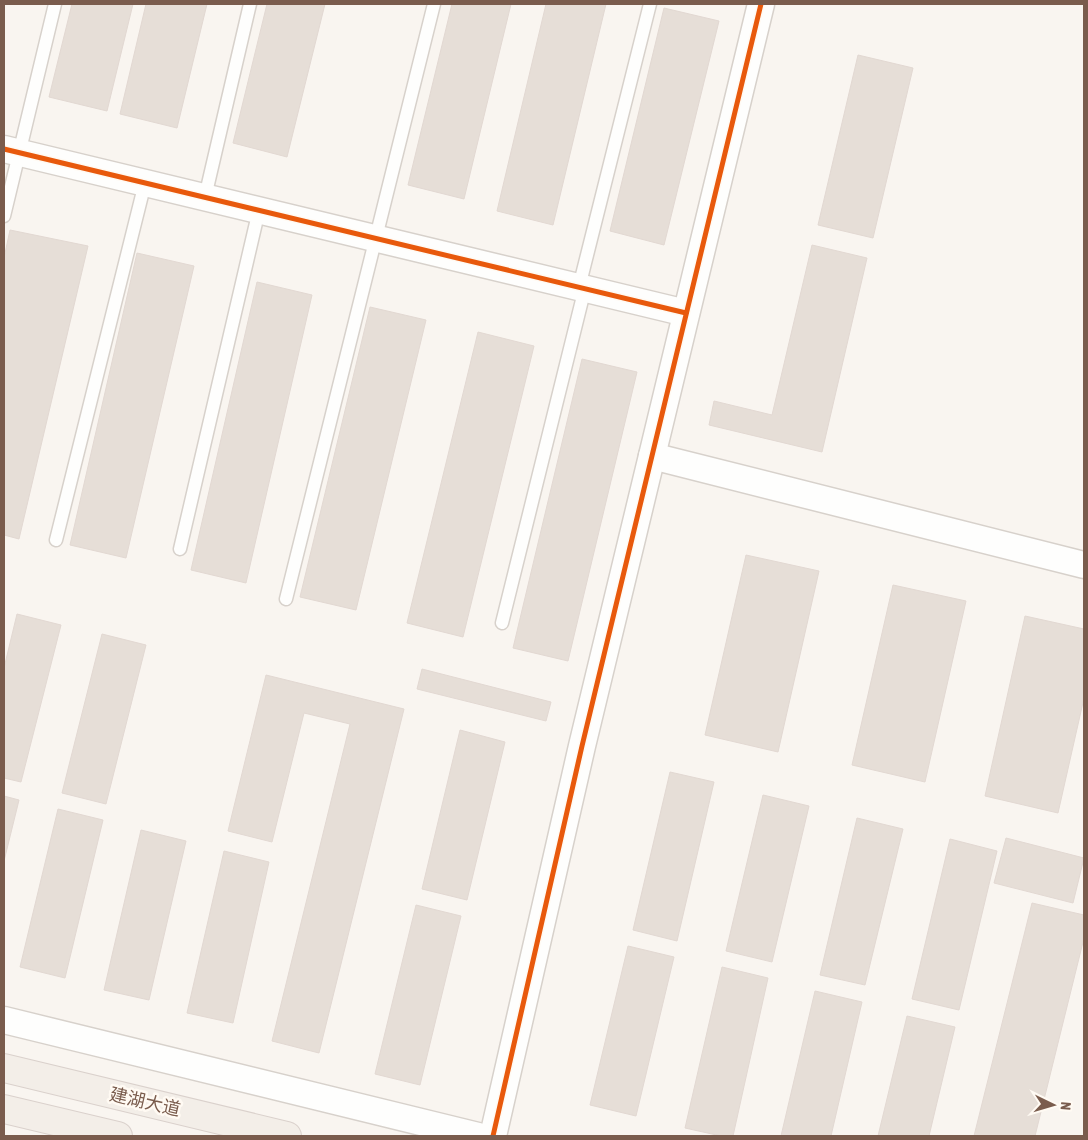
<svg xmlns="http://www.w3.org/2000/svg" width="1088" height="1140" font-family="'Asap Condensed','Noto Sans SC',sans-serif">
<rect width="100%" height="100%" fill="#f9f5f0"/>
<g fill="#e6ded7" stroke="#e2d8d2">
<polygon points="72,4 133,4 107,111 49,97"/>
<polygon points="146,4 207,4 177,128 120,114"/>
<polygon points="267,4 325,4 287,157 233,143"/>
<polygon points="452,4 511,4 464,199 408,185"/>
<polygon points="546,4 606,4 553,225 497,211"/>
<polygon points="664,8 719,21 664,245 610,231"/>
<polygon points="858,55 913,68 873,238 818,225"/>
<polygon points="10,230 88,246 19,539 4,535 4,258"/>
<polygon points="812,245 867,258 822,452 709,425 714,401 772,415"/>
<polygon points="137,253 194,266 126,558 70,545"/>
<polygon points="257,282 312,295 246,583 191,570"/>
<polygon points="370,307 426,320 356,610 300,597"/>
<polygon points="478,332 534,346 463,637 407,623"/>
<polygon points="582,359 637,372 568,661 513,648"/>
<polygon points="746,555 819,571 778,752 705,735"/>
<polygon points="893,585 966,601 925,782 852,765"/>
<polygon points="17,614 61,625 21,782 4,778 4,668"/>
<polygon points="1025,616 1084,629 1084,698 1058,813 985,796"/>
<polygon points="102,634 146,645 106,804 62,793"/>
<polygon points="422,669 551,702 546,721 417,689"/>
<polygon points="266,675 404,709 319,1053 272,1041 350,724 304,713 272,842 228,831"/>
<polygon points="460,730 505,742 467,900 422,889"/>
<polygon points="670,772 714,782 677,941 633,930"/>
<polygon points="763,795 809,806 772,962 726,951"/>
<polygon points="4,796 19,800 4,861"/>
<polygon points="58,809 103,820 65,978 20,967"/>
<polygon points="857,818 903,829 865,985 820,975"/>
<polygon points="141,830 186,841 149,1000 104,990"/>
<polygon points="1006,838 1084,858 1073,903 994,883"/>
<polygon points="950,839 997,851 959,1010 912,999"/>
<polygon points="224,851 269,862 233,1023 187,1013"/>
<polygon points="1032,903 1084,915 1084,938 1035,1136 974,1136"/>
<polygon points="416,905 461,916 420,1085 375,1074"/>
<polygon points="628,946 674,957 636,1116 590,1105"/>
<polygon points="722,967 768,978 733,1136 721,1136 685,1128"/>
<polygon points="815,991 862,1002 831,1136 781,1136"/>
<polygon points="907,1016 955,1027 929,1136 878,1136"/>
</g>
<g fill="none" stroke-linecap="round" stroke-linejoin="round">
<g stroke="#d7d1cb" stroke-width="15">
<g id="service">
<polyline points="205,197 250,4"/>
<polyline points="4,216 55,4"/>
<polyline points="579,287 650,4"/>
<polyline points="56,540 145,183"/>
<polyline points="180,549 259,210"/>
<polyline points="286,599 434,4"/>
<polyline points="502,623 585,288"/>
</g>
</g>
<g stroke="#d7d1cb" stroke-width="29">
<g id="minor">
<polyline points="4,149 686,313"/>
<polyline points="652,456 1084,565"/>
<polyline points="4,1020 478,1136"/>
<polyline points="493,1136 582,746 761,4"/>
</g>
</g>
<g stroke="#dad1cc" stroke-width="30">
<g id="primary">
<polyline points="4,1068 287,1136"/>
<polyline points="4,1109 118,1136"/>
</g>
</g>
<use href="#service" stroke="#fefefd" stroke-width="12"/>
<use href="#minor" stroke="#fefefd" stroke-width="26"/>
<use href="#primary" stroke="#f3eee8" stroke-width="28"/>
<g stroke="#fffaf3" stroke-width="8">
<g id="cycleway">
<polyline points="4,149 686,313"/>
<polyline points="493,1136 582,746 761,4"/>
</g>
</g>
<use href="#cycleway" stroke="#e8590c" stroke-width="5"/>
</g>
<g text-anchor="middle" stroke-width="5" stroke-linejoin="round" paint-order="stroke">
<g font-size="18" fill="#7a5c4d" stroke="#fffaf3">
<text transform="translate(145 1102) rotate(13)" y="6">建湖大道</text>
</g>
</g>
<rect width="1088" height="1140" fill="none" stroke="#7a5c4d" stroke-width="10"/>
<g transform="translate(1053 1105) rotate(95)" stroke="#fffaf3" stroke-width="4" paint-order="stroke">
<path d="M0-4L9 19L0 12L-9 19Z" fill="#7a5c4d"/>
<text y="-8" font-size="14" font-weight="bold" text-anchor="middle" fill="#7a5c4d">N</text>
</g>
</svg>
